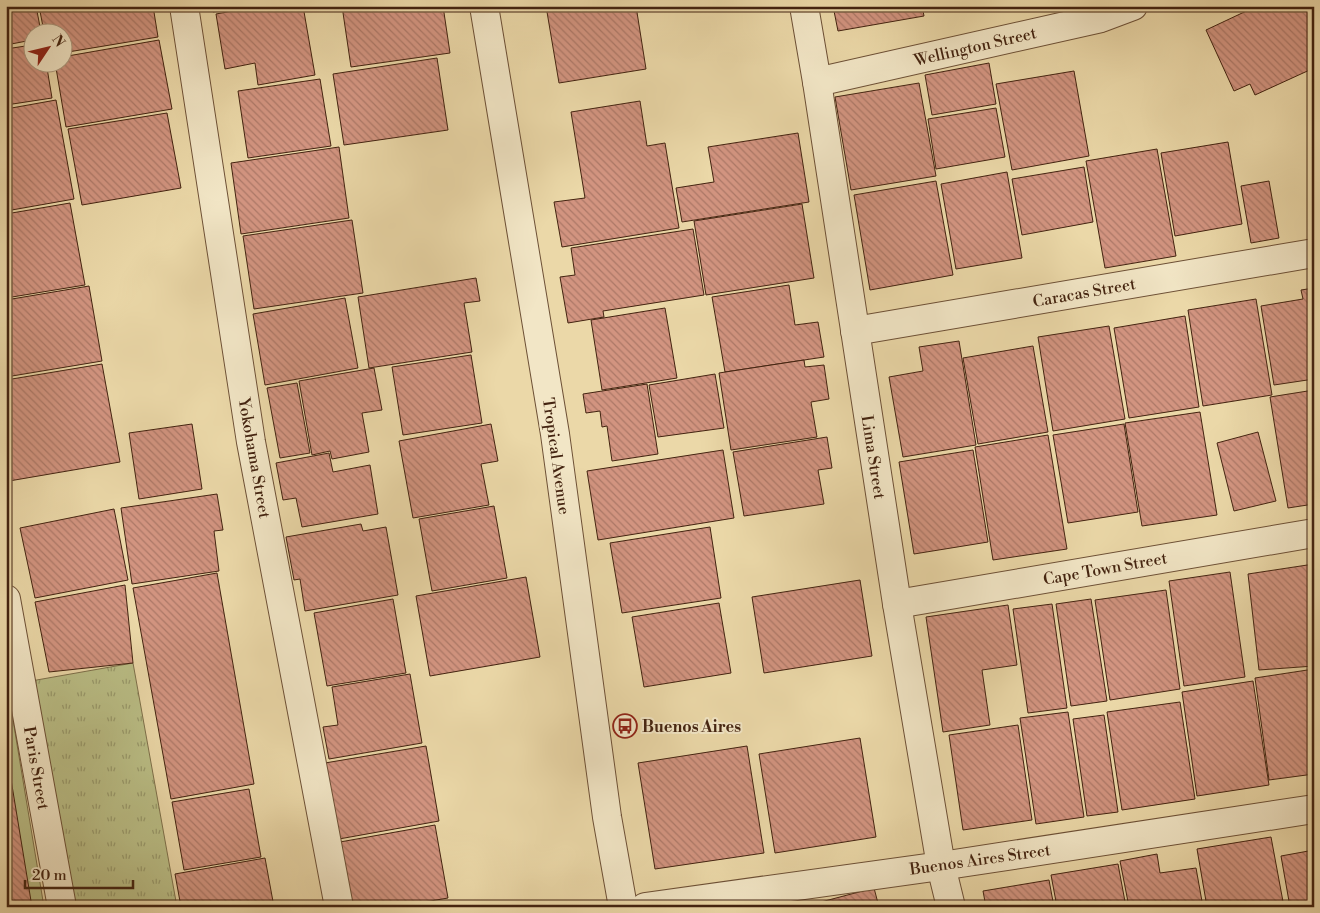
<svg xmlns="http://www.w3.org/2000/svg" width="1320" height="913" font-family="'Libre Bodoni',serif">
<defs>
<pattern id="grass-tufts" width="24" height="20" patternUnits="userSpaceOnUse" patternTransform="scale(1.25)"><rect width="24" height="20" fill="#babe86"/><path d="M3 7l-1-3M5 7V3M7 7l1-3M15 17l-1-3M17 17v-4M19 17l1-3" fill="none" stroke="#999a6c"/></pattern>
<pattern id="building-back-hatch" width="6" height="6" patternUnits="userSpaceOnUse" patternTransform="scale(1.25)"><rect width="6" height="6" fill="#d29480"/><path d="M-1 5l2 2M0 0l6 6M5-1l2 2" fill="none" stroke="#ac7867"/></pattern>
</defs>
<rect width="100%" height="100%" fill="#ebd8a8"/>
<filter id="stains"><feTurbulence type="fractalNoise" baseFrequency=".004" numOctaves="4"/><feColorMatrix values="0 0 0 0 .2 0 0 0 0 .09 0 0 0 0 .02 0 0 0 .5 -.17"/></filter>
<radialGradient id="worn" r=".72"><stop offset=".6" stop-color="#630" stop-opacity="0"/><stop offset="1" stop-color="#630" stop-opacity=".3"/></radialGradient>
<polygon fill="url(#grass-tufts)" stroke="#7e704b" points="133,663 177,907 72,907 31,681"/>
<polygon fill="#babe86" stroke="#7e704b" points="6,708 11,708 44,907 6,907"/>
<g fill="url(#building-back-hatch)" stroke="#432310">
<polygon points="6,6 36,6 41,32 32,32 32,40 6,45"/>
<polygon points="39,6 153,6 158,37 62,53 62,32 44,32"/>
<polygon points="212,6 248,6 213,12"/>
<polygon points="260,6 303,6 315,75 258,85 255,63 225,69 216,14"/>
<polygon points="342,6 443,6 450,53 351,67"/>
<polygon points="546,6 636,6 646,69 559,83"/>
<polygon points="833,6 922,6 924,16 838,31"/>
<polygon points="1257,6 1314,6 1314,68 1255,95 1250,84 1234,91 1206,30"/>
<polygon points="159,40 172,109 66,127 55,62 62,62 62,57"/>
<polygon points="32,45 32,62 46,62 52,98 6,105 6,49"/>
<polygon points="437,58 448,130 344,145 333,74"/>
<polygon points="989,63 996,104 932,115 925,75"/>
<polygon points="1074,71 1089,156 1012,170 996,84"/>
<polygon points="320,79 331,146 248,158 238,91"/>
<polygon points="919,83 936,176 851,190 835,97"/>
<polygon points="56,100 74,199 6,211 6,109"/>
<polygon points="640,101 647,146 665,143 679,228 562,247 554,202 585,198 571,112"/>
<polygon points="996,108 1005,157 936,169 928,119"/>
<polygon points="167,113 181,188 82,205 68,129"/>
<polygon points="798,133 809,202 682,222 676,188 714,182 708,147"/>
<polygon points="1228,142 1242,224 1175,236 1161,153"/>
<polygon points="339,147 349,218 241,234 231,163"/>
<polygon points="1157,149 1176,256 1105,268 1086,161"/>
<polygon points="1084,167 1093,222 1022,235 1012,179"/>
<polygon points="1007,172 1022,258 956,269 941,184"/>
<polygon points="936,181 953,275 870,290 854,195"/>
<polygon points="1269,181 1279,238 1251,243 1241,186"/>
<polygon points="70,203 85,285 6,298 6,214"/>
<polygon points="802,204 814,278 706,295 694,221"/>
<polygon points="352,220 363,293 254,309 243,236"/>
<polygon points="693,229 704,295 603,311 604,317 568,323 560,277 575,275 571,248"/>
<polygon points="476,278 480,301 464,303 472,352 369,368 358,297"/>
<polygon points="789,285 795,325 818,322 824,357 725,372 712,297"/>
<polygon points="89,286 102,361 6,377 6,300"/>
<polygon points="1314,288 1314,379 1274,385 1261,306 1303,299 1301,290"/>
<polygon points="345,298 358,368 265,385 253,314"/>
<polygon points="1256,299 1272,395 1203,406 1188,310"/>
<polygon points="665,308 677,378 602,390 591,320"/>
<polygon points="1185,316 1199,407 1129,418 1114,328"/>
<polygon points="1109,326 1125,419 1053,431 1038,337"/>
<polygon points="959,341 976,445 903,457 889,377 923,371 919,347"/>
<polygon points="1033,346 1048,432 978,444 963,358"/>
<polygon points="471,355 482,423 403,435 392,367"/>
<polygon points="804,360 805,367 824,365 829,399 811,402 817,437 731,450 719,373"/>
<polygon points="102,364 120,462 9,481 6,464 6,380"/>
<polygon points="374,368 382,410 362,413 369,452 332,459 330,451 312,455 299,381"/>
<polygon points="715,374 724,428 658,437 649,385"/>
<polygon points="297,383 310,453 280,458 267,388"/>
<polygon points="647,384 658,454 612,461 607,426 602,427 600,411 586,413 583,394"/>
<polygon points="1314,390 1314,504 1288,508 1270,397"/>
<polygon points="1200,412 1217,515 1142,526 1125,423"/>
<polygon points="192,424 202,489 139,499 129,433"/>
<polygon points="491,424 498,461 481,464 489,505 413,518 399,441"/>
<polygon points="1124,424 1138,512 1068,523 1053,435"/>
<polygon points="1258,432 1276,501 1234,511 1217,443"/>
<polygon points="1048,435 1067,549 993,560 975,447"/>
<polygon points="827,437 832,468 818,470 824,504 744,516 733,452"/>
<polygon points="723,450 734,518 598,540 587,471"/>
<polygon points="973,450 988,542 914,554 899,462"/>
<polygon points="329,453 333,472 370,465 378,514 302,527 296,498 283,500 276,463"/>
<polygon points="217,494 223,530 214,531 219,571 132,584 121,508"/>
<polygon points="494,506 507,578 432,591 419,519"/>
<polygon points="114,509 128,580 35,598 20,528"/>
<polygon points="361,524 363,531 386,527 398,595 305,611 300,579 294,580 286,537"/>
<polygon points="710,527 721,598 622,613 610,543"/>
<polygon points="1314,564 1314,666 1259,670 1248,574"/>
<polygon points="1230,572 1245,677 1184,686 1169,581"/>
<polygon points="217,573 254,784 171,799 133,588"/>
<polygon points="526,577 540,657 430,676 416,596"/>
<polygon points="860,580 872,656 764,673 752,597"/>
<polygon points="125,585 133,663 49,672 35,602"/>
<polygon points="1166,590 1180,689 1110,700 1095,600"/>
<polygon points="393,599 406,673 327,686 314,613"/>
<polygon points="1091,599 1107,701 1071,706 1056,604"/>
<polygon points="719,603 731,673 644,687 632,617"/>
<polygon points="1052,604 1067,708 1028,713 1013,609"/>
<polygon points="1008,605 1017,665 982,670 990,725 943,732 926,617"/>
<polygon points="1314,669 1314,774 1269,780 1255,678"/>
<polygon points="410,674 422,743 329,759 323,727 338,725 332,687"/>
<polygon points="1253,681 1269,785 1197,796 1182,692"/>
<polygon points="1180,702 1195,799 1122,810 1107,712"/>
<polygon points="1068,712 1084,817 1036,824 1020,718"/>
<polygon points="1104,715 1118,812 1087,816 1073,719"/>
<polygon points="1018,725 1032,820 963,830 949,735"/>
<polygon points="860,738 876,837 775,853 759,754"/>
<polygon points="426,746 439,821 339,839 325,763"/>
<polygon points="747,746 764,853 655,869 638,763"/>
<polygon points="6,749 32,907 6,907"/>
<polygon points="249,789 261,857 184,870 172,802"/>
<polygon points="435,825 448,898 395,907 351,907 340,842"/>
<polygon points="1271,837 1284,907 1207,907 1197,849"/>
<polygon points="1314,850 1314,907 1290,907 1281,856"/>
<polygon points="1157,854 1160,873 1196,868 1203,907 1129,907 1120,861"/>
<polygon points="265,858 274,907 181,907 175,874"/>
<polygon points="1118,864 1126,907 1057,907 1051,875"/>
<polygon points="1049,880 1054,907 986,907 983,891"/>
<polygon points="874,888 879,907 802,907"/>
</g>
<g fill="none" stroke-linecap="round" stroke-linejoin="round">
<g stroke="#6d5036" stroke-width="30">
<g id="minor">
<polyline points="184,6 251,442 339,907"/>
<polyline points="804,6 817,82 897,604 941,866 951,907"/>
<polyline points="817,82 1101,18 1133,6"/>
<polyline points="855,331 1314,253"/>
<polyline points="6,599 62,907"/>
<polyline points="897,604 1314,533"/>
<polyline points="645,907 941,866 1314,809"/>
</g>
</g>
<g stroke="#6d5036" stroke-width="30">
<polyline id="tertiary" points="484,6 555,434 607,817 623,907"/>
</g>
<use href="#minor" stroke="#f2e6c6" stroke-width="28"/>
<use href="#tertiary" stroke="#f2e6c6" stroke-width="28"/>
</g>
<defs>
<g id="bus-ring" transform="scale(1.25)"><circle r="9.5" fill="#f2e6c6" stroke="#8f2418" stroke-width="1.5"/><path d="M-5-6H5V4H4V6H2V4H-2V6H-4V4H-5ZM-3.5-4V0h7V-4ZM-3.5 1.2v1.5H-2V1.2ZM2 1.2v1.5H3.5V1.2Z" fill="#8f2418"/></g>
</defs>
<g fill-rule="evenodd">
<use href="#bus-ring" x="625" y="726"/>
</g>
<g text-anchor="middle" stroke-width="4" stroke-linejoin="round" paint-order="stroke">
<g font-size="16" fill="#432310" stroke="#f2e6c6">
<text transform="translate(975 46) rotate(-13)" y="6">Wellington Street</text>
<text transform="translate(1084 292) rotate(-10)" y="6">Caracas Street</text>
<text transform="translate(557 456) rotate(82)" y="6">Tropical Avenue</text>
<text transform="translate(874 457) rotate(81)" y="6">Lima Street</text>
<text transform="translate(255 458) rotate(80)" y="6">Yokohama Street</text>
<text transform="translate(1105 568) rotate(-10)" y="6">Cape Town Street</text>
<text transform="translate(37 768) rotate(80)" y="6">Paris Street</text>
<text transform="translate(980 859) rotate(-8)" y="6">Buenos Aires Street</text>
</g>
<g font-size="16" font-weight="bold" fill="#432310" stroke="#f2e6c6" text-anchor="start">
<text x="642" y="732">Buenos Aires</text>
</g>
</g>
<rect width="1320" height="913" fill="none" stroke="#ebd8a8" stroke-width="25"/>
<rect x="8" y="8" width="1305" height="898" fill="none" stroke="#432310" stroke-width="2.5"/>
<rect x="12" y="12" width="1295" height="888" fill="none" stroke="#432310"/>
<g transform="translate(48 48) rotate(55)"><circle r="24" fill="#f2e6c6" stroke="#ac987d"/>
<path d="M0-4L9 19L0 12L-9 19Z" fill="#8f2418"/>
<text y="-8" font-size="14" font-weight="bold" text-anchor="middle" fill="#432310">N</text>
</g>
<path d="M25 880v8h108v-8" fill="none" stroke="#432310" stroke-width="2.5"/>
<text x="32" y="880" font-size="15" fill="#432310" stroke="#f2e6c6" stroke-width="4" paint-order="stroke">20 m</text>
<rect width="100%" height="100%" filter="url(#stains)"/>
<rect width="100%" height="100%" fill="url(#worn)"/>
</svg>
